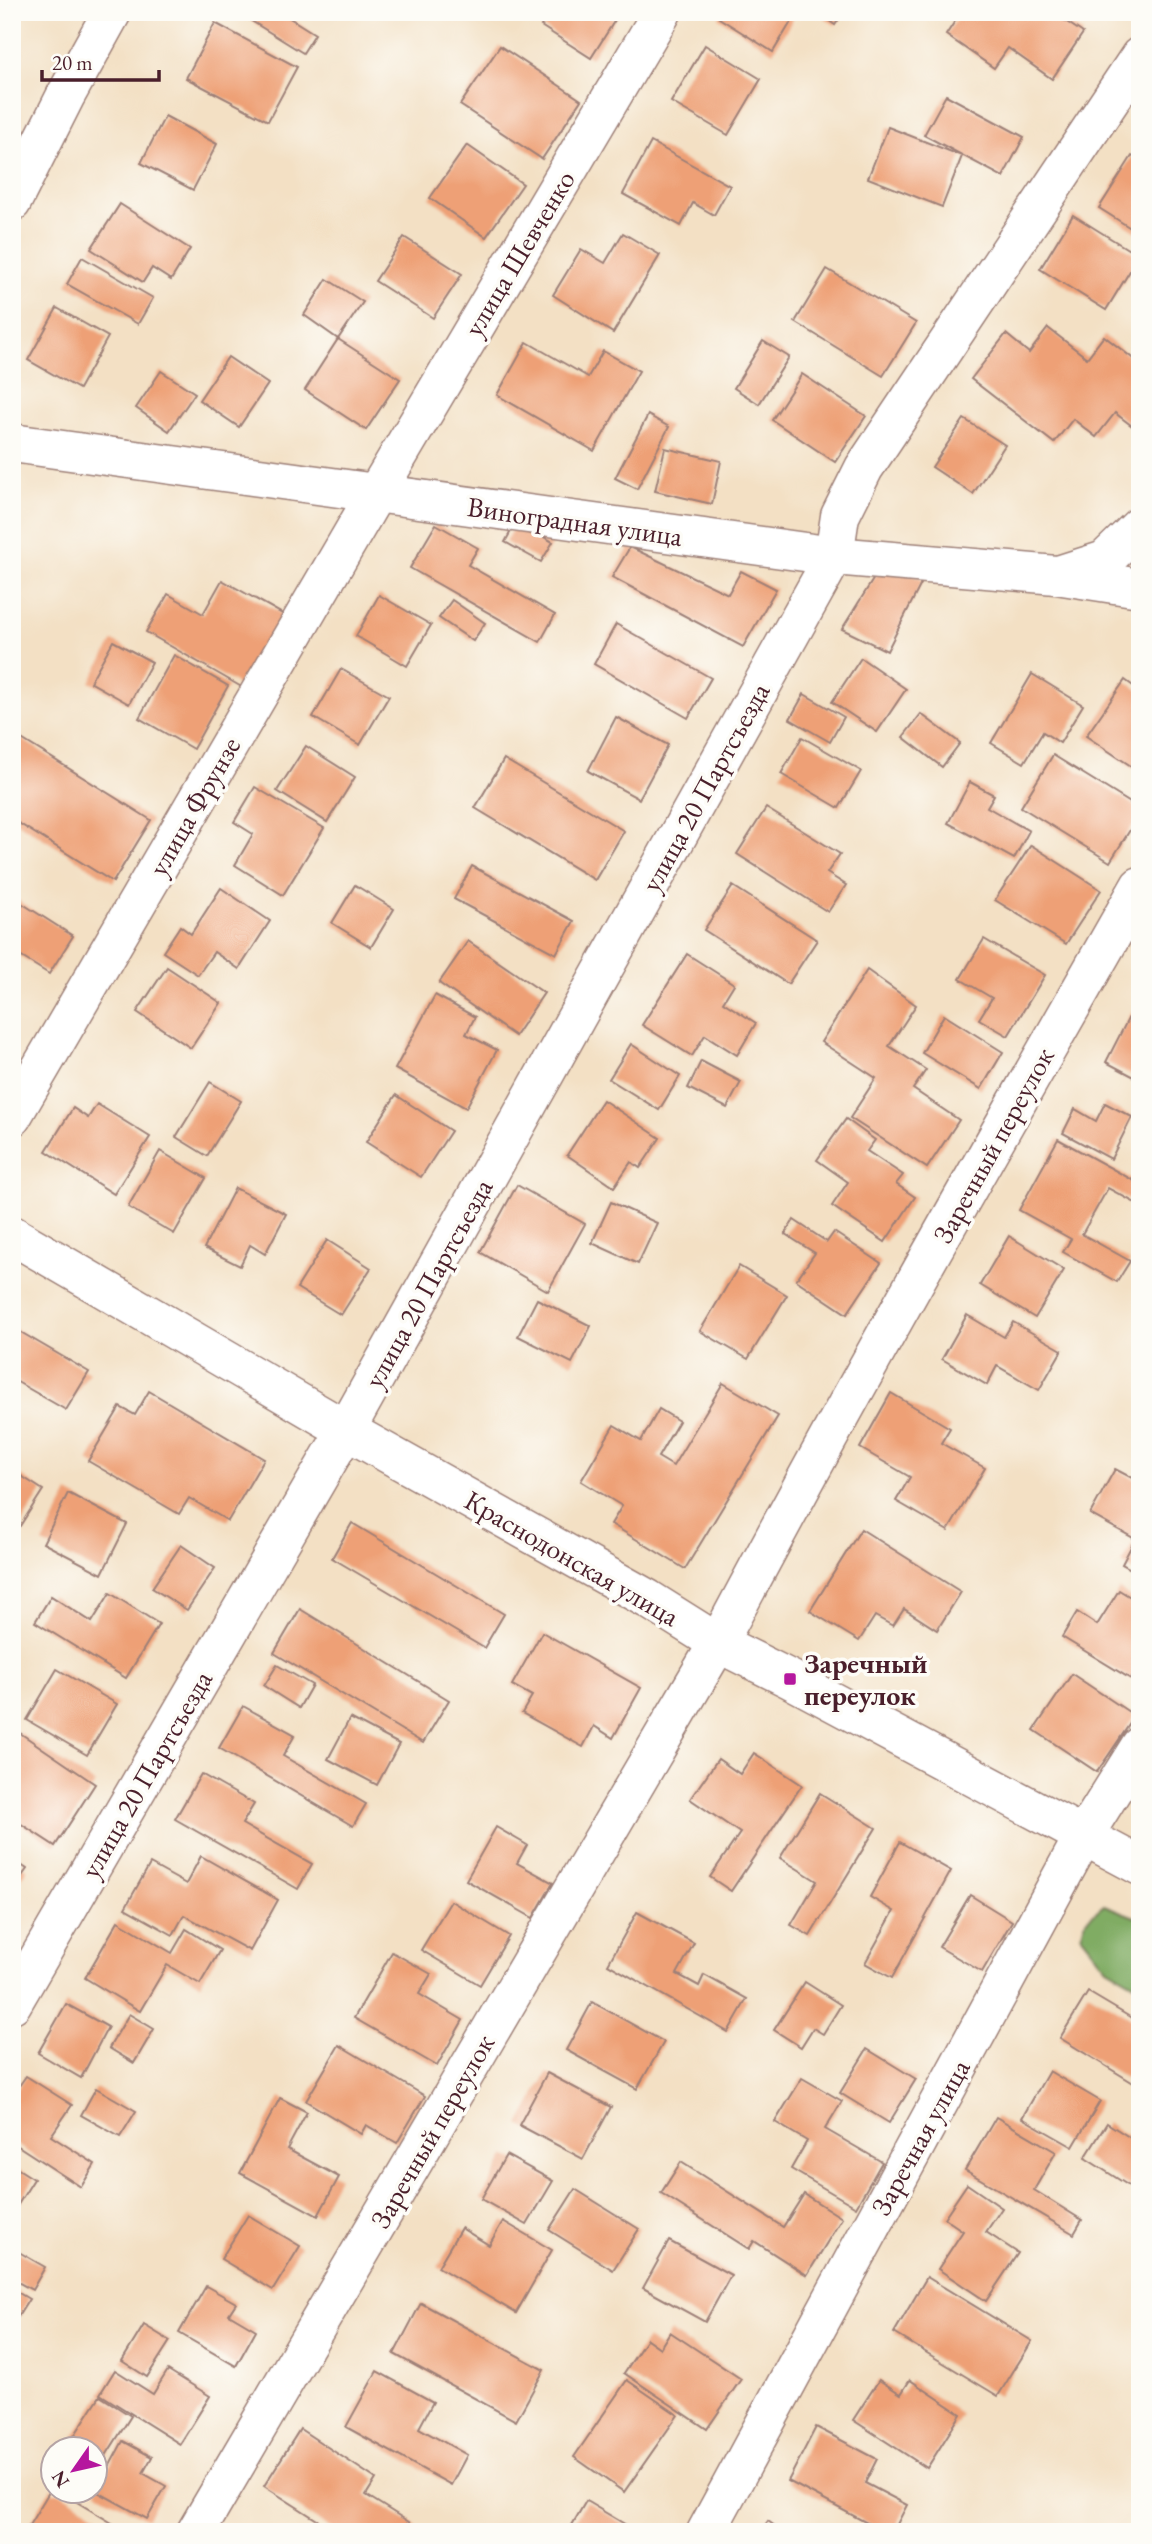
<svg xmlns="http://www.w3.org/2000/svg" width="1152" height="2544" font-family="'EB Garamond',serif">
<rect width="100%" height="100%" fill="#fdfcf7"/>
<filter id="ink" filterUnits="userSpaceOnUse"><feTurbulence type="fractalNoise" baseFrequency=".0143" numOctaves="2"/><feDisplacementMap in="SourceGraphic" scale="14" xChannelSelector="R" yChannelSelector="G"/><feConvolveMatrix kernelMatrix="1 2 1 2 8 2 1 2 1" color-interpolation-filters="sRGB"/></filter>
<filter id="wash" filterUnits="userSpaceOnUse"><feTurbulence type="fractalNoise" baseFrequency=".00686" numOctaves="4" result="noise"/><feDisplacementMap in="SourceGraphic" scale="28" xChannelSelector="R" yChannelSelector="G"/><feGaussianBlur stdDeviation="1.57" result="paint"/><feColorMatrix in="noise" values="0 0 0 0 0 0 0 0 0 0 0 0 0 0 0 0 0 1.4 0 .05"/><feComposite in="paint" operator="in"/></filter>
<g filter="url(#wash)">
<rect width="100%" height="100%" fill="#f3e0c4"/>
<polygon fill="#80ac64" stroke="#656648" stroke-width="2" points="1104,1905 1140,1919 1140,1987 1107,1968 1081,1935 1086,1920"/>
<g id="blocks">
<g fill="#eea076">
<polygon points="237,12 280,12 315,34 303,53"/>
<polygon points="550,12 603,12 615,20 591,58 541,26"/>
<polygon points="723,12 797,12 773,52 719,18"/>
<polygon points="817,12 844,12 835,25"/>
<polygon points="961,12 1017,12 1026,18 1030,12 1052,12 1083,33 1052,79 1008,48 994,68 946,35"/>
<polygon points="215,23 297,67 268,121 186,78"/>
<polygon points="705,45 761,79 728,135 671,102"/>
<polygon points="500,46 581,100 542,159 460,105"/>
<polygon points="946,95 1024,137 1003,177 924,135"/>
<polygon points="165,116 217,144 193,190 141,163"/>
<polygon points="888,127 962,156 942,207 868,178"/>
<polygon points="651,142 730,186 714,215 693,203 681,226 623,194"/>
<polygon points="467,145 523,184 486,237 430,198"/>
<polygon points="1132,156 1140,161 1140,234 1099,208"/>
<polygon points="120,204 190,249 171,280 152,268 143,282 91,249"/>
<polygon points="1073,215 1139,256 1106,310 1040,269"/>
<polygon points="623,233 660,255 613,333 553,295 581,249 605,263"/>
<polygon points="404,237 462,274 433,318 375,281"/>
<polygon points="82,257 153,298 138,324 67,284"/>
<polygon points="827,269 916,323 883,376 795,322"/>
<polygon points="327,279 363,302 338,339 304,315"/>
<polygon points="57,308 108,337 79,389 28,360"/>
<polygon points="1048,328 1087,358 1104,336 1140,364 1140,432 1115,413 1096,437 1073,419 1054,443 971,379 1006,334 1029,353"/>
<polygon points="338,339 400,379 366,430 305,390"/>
<polygon points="763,341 789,357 759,404 734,388"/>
<polygon points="527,342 588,377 603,351 639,371 594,451 497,395"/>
<polygon points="228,357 268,384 239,427 199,400"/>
<polygon points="161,371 195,393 169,431 136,408"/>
<polygon points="802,374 866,416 835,462 772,420"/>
<polygon points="648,415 669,427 637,489 615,478"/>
<polygon points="964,419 1005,445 973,494 932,467"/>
<polygon points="665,448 721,461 712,504 655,491"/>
<polygon points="516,522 553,542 541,562 505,542"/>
<polygon points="436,524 478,548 468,565 555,615 540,642 410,568"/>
<polygon points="630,547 728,594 741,571 776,589 743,647 612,577"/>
<polygon points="884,562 923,580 887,651 842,629"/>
<polygon points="222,580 293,620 252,693 146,632 168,594 203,614"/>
<polygon points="379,595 431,625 407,666 356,636"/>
<polygon points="452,600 485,623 473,641 439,618"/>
<polygon points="616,624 711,678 688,718 594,664"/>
<polygon points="113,641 152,662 129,704 90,682"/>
<polygon points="174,655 228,686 193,749 139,718"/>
<polygon points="861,658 906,689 877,732 832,702"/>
<polygon points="341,669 389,696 360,745 313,717"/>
<polygon points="1032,674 1083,705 1060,743 1043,732 1024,763 991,743"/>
<polygon points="1125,680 1140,691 1140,772 1086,736"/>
<polygon points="804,694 844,717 830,742 790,719"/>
<polygon points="921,714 960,743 942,767 903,737"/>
<polygon points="616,717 668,745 639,799 588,771"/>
<polygon points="12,733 151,820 113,882 12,819"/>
<polygon points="802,737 861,771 839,808 781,774"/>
<polygon points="306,746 355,777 327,822 277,791"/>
<polygon points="1053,755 1140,809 1140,814 1110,862 1021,807"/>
<polygon points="504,759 624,831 595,880 475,808"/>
<polygon points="970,782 994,795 987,807 1029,831 1014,859 948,823"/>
<polygon points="255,787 324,828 283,895 235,865 253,834 234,822"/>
<polygon points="766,808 840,854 827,873 846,885 828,912 737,854"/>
<polygon points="1031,845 1101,890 1066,944 995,900"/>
<polygon points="472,866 574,921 556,954 454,899"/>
<polygon points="355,885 394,909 371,947 332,923"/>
<polygon points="733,886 817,940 788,984 704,930"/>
<polygon points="221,888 270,921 239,969 214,952 198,975 163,952 180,926 191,934"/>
<polygon points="12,897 73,936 49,974 12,951"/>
<polygon points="984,939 1045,975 1008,1036 979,1019 992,998 960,979"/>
<polygon points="468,941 544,993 515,1036 439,983"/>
<polygon points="687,954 734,984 723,1002 756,1023 737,1055 705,1035 692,1056 642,1025"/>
<polygon points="167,967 221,1003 191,1048 137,1012"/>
<polygon points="867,970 916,1005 889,1046 926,1070 913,1089 959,1120 927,1168 850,1118 876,1078 821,1042"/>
<polygon points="435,995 475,1017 466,1034 497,1050 466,1108 395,1069"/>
<polygon points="1132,1011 1140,1015 1140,1080 1106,1062"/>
<polygon points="944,1015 1003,1052 981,1089 922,1053"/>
<polygon points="631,1044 680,1076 659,1110 609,1079"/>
<polygon points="701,1061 741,1082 727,1108 688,1088"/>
<polygon points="210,1082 241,1101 207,1156 176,1137"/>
<polygon points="396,1095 451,1131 421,1177 366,1142"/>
<polygon points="603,1100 660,1138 640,1168 631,1162 614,1187 567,1155"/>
<polygon points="1105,1103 1132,1117 1111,1159 1063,1133 1075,1109 1096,1121"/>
<polygon points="97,1104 150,1137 114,1194 46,1151 73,1108 88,1118"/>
<polygon points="846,1119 875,1140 867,1151 903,1175 896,1184 915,1197 885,1242 832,1206 848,1182 817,1160"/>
<polygon points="1058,1139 1140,1184 1140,1199 1137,1204 1108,1188 1082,1234 1130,1261 1117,1282 1063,1252 1071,1239 1019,1210"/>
<polygon points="160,1151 206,1178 174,1234 128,1207"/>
<polygon points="517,1185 585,1224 548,1291 480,1252"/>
<polygon points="235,1188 286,1214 265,1254 250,1245 240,1266 204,1248"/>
<polygon points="611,1202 657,1223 638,1264 592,1243"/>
<polygon points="794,1220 827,1242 834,1232 881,1263 847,1314 796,1280 815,1253 785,1234"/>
<polygon points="1009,1236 1064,1270 1035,1318 980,1285"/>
<polygon points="327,1240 371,1268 341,1315 297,1288"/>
<polygon points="739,1266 787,1295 748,1359 700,1331"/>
<polygon points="537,1299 591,1326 572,1363 518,1336"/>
<polygon points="967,1315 1004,1337 1013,1322 1062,1350 1039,1390 997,1366 987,1385 942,1359"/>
<polygon points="12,1327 89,1372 66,1410 12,1379"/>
<polygon points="723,1383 778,1416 685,1569 611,1524 622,1506 581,1481 614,1425 641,1441 659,1409 679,1421 658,1457 673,1466"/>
<polygon points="149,1391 264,1459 228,1521 189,1498 179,1514 88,1461 120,1407 135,1415"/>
<polygon points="891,1393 950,1428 941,1443 985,1468 948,1531 896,1501 910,1477 860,1448"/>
<polygon points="1115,1469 1140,1482 1140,1574 1122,1564 1135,1539 1090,1514"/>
<polygon points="12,1470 43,1490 20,1526 12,1521"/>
<polygon points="68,1493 127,1524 102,1574 43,1543"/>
<polygon points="352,1523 504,1614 484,1648 332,1558"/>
<polygon points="861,1529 961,1592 937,1630 904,1609 893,1626 875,1616 859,1641 810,1611"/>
<polygon points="181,1545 215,1568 187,1610 152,1588"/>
<polygon points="1119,1590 1137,1601 1140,1597 1140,1664 1131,1679 1062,1637 1077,1612 1097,1625"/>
<polygon points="110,1593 159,1624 126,1678 35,1622 51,1596 92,1622"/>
<polygon points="300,1609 449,1700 423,1743 274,1653"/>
<polygon points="542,1632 641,1688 613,1738 594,1726 583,1747 522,1713 532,1696 512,1685"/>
<polygon points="277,1665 312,1685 299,1708 264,1686"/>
<polygon points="57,1669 117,1704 87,1755 27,1720"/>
<polygon points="1072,1674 1135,1716 1097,1772 1034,1730"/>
<polygon points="243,1706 295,1735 283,1756 366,1804 353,1826 219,1748"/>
<polygon points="350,1718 399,1744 377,1785 328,1759"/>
<polygon points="20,1733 95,1784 55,1846 12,1818 12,1744"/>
<polygon points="754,1753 802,1785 731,1891 710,1877 740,1833 690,1799 718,1759 740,1774"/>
<polygon points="201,1774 254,1804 242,1824 312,1864 298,1889 175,1819"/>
<polygon points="820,1793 876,1828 810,1936 791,1925 817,1881 780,1858"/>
<polygon points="496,1827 527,1845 517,1863 553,1883 533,1918 466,1880"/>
<polygon points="900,1842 951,1871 892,1978 865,1963 894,1911 870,1897"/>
<polygon points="201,1856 278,1900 250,1951 184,1915 173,1935 125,1908 150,1864 186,1884"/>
<polygon points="12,1859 27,1869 12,1890"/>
<polygon points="970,1895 1012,1921 982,1972 939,1947"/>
<polygon points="451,1901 509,1936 480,1985 421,1950"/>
<polygon points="637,1912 694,1943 677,1974 699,1986 704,1975 747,1999 728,2032 608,1964"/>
<polygon points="118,1921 172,1953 186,1929 220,1950 200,1984 167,1965 140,2011 85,1978"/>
<polygon points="392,1952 431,1974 419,1994 463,2020 437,2066 354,2018"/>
<polygon points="805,1982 841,2005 823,2034 813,2028 801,2047 774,2030"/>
<polygon points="1088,1992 1140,2023 1140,2040 1136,2047 1140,2049 1140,2087 1060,2038"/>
<polygon points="592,2002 664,2042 637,2089 566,2050"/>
<polygon points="66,2004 108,2027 81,2078 38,2053"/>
<polygon points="129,2014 154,2029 134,2063 109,2048"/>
<polygon points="339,2045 425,2096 397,2143 366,2125 361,2134 306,2101"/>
<polygon points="867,2049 916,2079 889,2123 840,2093"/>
<polygon points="1049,2071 1100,2101 1073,2147 1022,2118"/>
<polygon points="547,2073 611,2107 583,2159 519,2125"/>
<polygon points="26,2076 72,2105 51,2136 95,2164 81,2187 12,2142 12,2096"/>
<polygon points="802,2078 842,2101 825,2129 882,2162 856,2207 791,2169 807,2141 775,2122"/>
<polygon points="96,2088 136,2111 120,2137 81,2115"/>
<polygon points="280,2098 307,2112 287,2149 339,2177 318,2216 240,2173"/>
<polygon points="996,2117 1056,2152 1034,2190 1082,2220 1074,2234 965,2170"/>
<polygon points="1107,2123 1140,2144 1140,2187 1137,2191 1085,2158"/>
<polygon points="506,2155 553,2181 527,2225 481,2199"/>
<polygon points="681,2162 783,2227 804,2194 842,2218 807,2275 754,2241 749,2249 661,2193"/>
<polygon points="12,2165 34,2179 12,2214"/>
<polygon points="967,2184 1002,2208 986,2232 1018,2253 986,2301 938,2269 963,2231 944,2218"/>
<polygon points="575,2189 639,2229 613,2270 549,2230"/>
<polygon points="248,2215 300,2246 273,2290 221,2259"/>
<polygon points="503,2221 552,2250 516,2313 438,2267 461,2228 489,2245"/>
<polygon points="669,2241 731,2275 705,2322 643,2288"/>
<polygon points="12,2248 45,2267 32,2290 12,2279"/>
<polygon points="927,2277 1032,2341 998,2396 894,2333"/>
<polygon points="206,2286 236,2303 229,2314 256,2330 236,2366 179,2333"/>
<polygon points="12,2289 29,2299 12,2326"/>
<polygon points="421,2303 544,2370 516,2421 394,2354"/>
<polygon points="144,2325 170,2341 147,2377 122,2361"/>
<polygon points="670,2332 741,2379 707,2429 624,2373 647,2339 660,2348"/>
<polygon points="115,2370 153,2394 168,2370 210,2396 180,2444 100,2394"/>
<polygon points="377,2371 433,2402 419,2428 467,2455 451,2485 346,2427"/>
<polygon points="627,2380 678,2415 624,2492 574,2457"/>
<polygon points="879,2380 901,2394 910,2380 961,2414 927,2468 853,2420"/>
<polygon points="100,2396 131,2416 105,2457 74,2436"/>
<polygon points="816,2427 877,2459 865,2483 907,2505 893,2532 884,2532 788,2481"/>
<polygon points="300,2429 376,2479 366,2495 417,2527 414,2532 336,2532 264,2486"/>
<polygon points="123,2441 152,2457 143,2473 166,2486 147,2519 96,2491"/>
<polygon points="52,2487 52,2492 60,2492 127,2532 25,2532"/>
<polygon points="586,2501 638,2532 568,2532"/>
<polygon points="768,2521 783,2532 760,2532"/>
</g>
</g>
</g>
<g filter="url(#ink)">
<use href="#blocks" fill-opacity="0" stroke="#9e8078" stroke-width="2"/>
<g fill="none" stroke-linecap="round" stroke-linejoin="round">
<g stroke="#9e8078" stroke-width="41">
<g id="minor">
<polyline points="12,202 66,95 112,12"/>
<polyline points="12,443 834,556 1056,575 1140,588"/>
<polyline points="1061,574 1105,560 1140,526"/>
<polyline points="12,1117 375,495 662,12"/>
<polyline points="12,1235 346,1430 648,1599 718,1643 790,1679 1140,1866"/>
<polyline points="12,2004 346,1430 834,556 840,516 864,468 1140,56"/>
<path d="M196,2532L718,1643C853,1387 997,1137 1140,886"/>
<polyline points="706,2532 1083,1837 1140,1746"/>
</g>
</g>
<use href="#minor" stroke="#fff" stroke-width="38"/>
</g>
</g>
<rect fill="#b5179e" stroke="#fdfcf7" stroke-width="2.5" x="783" y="1672" width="14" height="14" rx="3.5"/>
<g text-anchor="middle" stroke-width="7" stroke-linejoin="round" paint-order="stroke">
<g font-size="28" fill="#4a1f2b" stroke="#fdfcf7">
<text transform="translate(519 253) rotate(-59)" y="10">улица Шевченко</text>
<text transform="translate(575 521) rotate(8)" y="10">Виноградная улица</text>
<text transform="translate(705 787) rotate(-61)" y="10">улица 20 Партсъезда</text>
<text transform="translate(194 806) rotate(-60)" y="10">улица Фрунзе</text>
<text transform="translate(993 1145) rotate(-61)" y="10">Заречный переулок</text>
<text transform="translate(428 1283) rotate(-61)" y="10">улица 20 Партсъезда</text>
<text transform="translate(572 1558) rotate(30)" y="10">Краснодонская улица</text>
<text transform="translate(146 1774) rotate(-60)" y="10">улица 20 Партсъезда</text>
<text transform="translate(432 2131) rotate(-60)" y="10">Заречный переулок</text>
<text transform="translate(920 2137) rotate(-61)" y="10">Заречная улица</text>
</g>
<g font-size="28" font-weight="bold" fill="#4a1f2b" stroke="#fdfcf7" text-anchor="start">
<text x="804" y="1673">Заречный<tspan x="804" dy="32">переулок</tspan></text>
</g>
</g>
<rect width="1152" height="2544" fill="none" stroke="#fdfcf7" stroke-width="42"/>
<g transform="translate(74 2470) rotate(236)"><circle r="33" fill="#fdfcf7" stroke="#b5a4a5" stroke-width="2"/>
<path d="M0-5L12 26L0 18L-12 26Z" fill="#b5179e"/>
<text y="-10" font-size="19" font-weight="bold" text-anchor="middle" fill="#4a1f2b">N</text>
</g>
<path d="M42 70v10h117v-10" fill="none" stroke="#4a1f2b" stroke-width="3.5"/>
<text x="52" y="70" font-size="21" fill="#4a1f2b" stroke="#fdfcf7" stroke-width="5" paint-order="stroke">20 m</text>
</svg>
